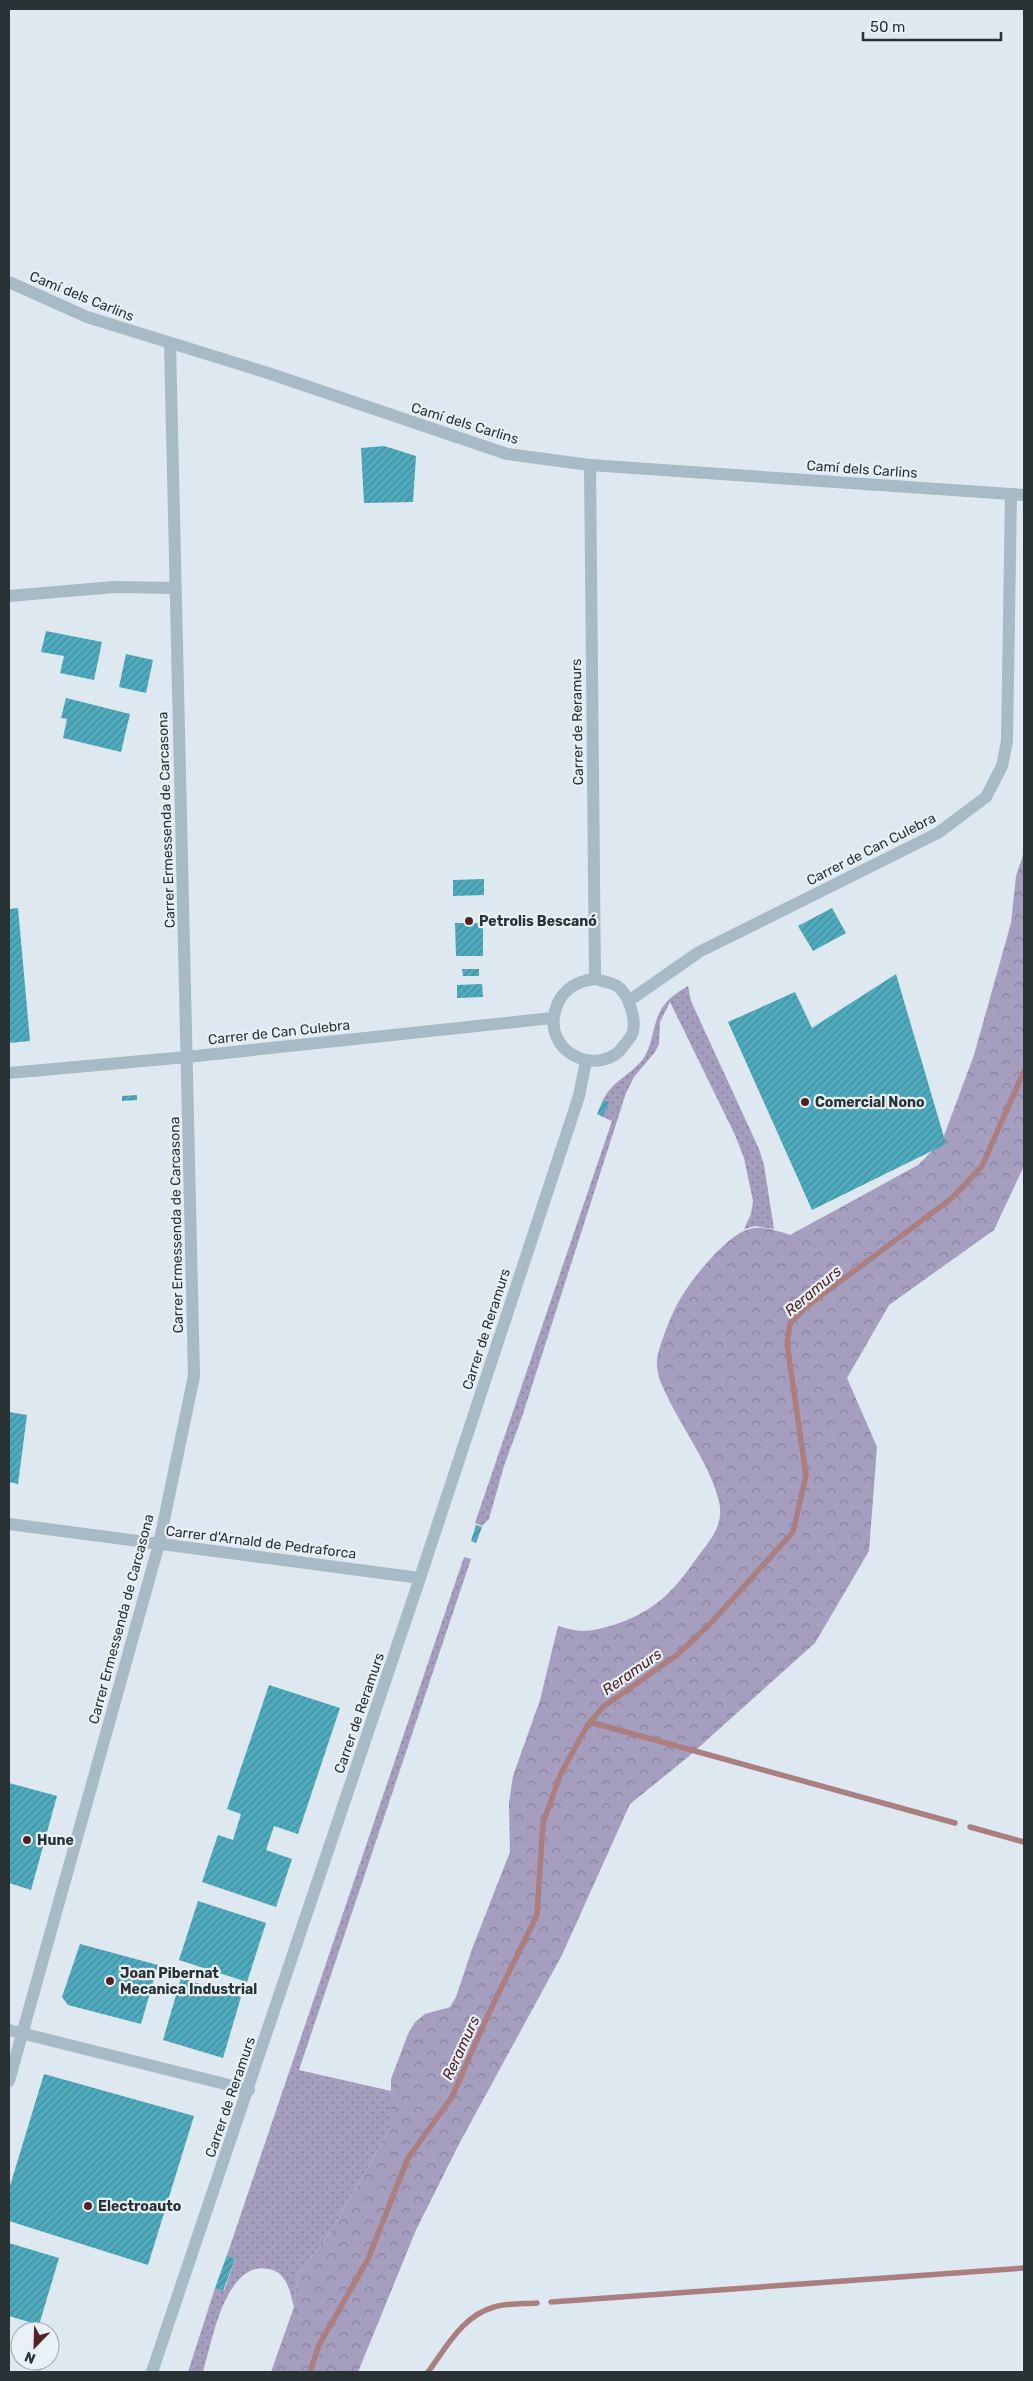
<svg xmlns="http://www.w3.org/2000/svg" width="1033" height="2381" font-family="Rubik,sans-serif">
<defs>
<pattern id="grass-dots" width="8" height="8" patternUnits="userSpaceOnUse" patternTransform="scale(1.25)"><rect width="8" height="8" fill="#a69ebe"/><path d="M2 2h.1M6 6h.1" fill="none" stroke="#87819b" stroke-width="1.8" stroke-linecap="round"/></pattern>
<pattern id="forest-crowns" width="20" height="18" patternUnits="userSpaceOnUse" patternTransform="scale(1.25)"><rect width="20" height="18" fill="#a69ebe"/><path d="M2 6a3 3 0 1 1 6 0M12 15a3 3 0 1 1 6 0" fill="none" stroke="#87819b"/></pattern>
<pattern id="building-hatch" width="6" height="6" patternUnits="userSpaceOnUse" patternTransform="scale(1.25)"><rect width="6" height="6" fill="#4fabbd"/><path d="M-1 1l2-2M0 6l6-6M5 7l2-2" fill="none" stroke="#428c9a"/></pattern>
</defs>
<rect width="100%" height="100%" fill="#dde8f0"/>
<g fill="url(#grass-dots)">
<path d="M688,986L691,1001L759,1149L764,1165L774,1229L755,1226L744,1229L751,1214L753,1201L744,1158L735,1135L670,1002L660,1022L659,1044L655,1052L634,1077L626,1093L522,1417L504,1466L489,1519L482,1526L475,1523L612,1121L603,1117L608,1102L603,1100C612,1081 631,1075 643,1059C654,1043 652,1024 662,1008C668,998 678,992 688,986Z"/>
<path d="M464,1557L471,1559L299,2070L391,2091V2127L330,2233L298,2274L294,2307C290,2292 287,2272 269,2269C225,2260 212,2342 203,2372H188L215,2288L224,2291L235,2259L227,2255Z"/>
</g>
<path fill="url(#forest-crowns)" d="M1024,852V1166L994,1230L889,1305L847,1378L877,1447L869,1551L815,1643L688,1757L630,1804L562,1955L459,2144L416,2230L358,2372H271L294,2307L298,2274L330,2233L391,2127V2079L408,2034L415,2022L425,2014L450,2007L456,1997L472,1949L510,1852L509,1803L513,1776L540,1700L558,1626C566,1628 575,1631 584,1631C592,1631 602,1628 610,1626C654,1613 674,1591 699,1555C712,1538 724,1524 719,1501C710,1466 686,1434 670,1402C665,1391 658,1380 657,1367C656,1358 660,1346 663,1338C675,1302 691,1279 717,1252C743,1226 755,1222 790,1235L918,1165L942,1141L974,1055L1011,923L1016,876Z"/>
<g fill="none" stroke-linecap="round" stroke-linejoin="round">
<g stroke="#ab7e80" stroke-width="5.5">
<polyline points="590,1722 955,1823"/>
<polyline points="970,1827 1024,1842"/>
<polyline points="551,2302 1024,2268"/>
<polyline points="310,2372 319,2345 368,2259 408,2158 452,2097 487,2017 537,1915 543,1823 561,1773 587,1726 603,1707 677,1655 709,1625 793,1532 806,1475 787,1344 790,1323 806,1307 952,1198 982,1166 1024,1071"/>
<path d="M428,2372C446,2348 462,2316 494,2307C507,2303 523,2304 537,2303"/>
</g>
</g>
<g fill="url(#building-hatch)">
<polygon points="384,446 416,456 413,502 364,503 361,448"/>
<polygon points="46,631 102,642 94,680 60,673 64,656 41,652"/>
<polygon points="126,654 153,660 146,693 119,687"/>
<polygon points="66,698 130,714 121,752 63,738 67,719 61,718"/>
<polygon points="484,879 484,895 453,896 453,880"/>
<polygon points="18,908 30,1041 9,1043 9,909"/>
<polygon points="832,908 846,933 813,951 798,926"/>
<polygon points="455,923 483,923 483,956 456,956"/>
<polygon points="462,969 479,969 479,976 463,976"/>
<polygon points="896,974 946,1144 812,1210 728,1022 795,992 812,1028"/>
<polygon points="482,984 483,997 457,998 457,985"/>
<polygon points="137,1095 137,1100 122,1101 122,1096"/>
<polygon points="603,1100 609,1102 603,1117 597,1114"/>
<polygon points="9,1412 27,1415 18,1484 9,1482"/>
<polygon points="476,1525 482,1527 476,1543 471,1541"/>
<polygon points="269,1685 340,1708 298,1834 274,1826 266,1850 292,1859 276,1907 202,1882 218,1835 233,1840 241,1814 227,1809"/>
<polygon points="9,1783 57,1796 31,1890 9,1883"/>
<polygon points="198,1901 266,1923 247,1982 179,1960"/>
<polygon points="80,1944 158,1965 141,2024 68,2005 62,1997"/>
<polygon points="181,1978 241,1997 223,2058 163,2040"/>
<polygon points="44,2074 194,2116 148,2265 9,2221 9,2189"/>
<polygon points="9,2243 59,2258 39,2325 9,2316"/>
<polygon points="227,2255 235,2259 223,2291 215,2288"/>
</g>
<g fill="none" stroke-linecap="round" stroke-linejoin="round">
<g stroke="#a7bac5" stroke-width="12">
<polyline points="9,282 87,317 268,373 507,454 590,465 1024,495"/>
<polyline points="590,465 595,979"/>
<polyline points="9,596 114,587 175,588"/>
<path d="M595,979C601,981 611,982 617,986C628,993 636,1017 633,1031C633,1035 628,1040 625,1044C603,1080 538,1054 557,1005C564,988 577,981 595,979Z"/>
<polyline points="630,1000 699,952 938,833 986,797 1002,766 1007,741 1011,494"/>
<polyline points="9,1073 187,1057 552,1018"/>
<polyline points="9,1524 420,1578"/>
<polyline points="9,2030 249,2090"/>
<polyline points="9,2081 159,1544 194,1376 170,344"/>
<polyline points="152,2372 420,1578 579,1096 586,1061"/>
</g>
</g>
<g fill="#542223" stroke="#e9f1f8" stroke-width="2">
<circle cx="469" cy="921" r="5"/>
<circle cx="805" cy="1102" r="5"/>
<circle cx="27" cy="1840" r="5"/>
<circle cx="110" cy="1981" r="5"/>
<circle cx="88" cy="2206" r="5"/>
</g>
<g text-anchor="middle" stroke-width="4.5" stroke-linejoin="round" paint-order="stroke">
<g font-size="14" fill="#293336" stroke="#e9f1f8">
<text transform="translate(82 296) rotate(22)" y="5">Camí dels Carlins</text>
<text transform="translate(465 423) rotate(17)" y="5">Camí dels Carlins</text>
<text transform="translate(862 469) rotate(4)" y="5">Camí dels Carlins</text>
<text transform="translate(577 722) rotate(-91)" y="5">Carrer de Reramurs</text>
<text transform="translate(166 820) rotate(-92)" y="5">Carrer Ermessenda de Carcasona</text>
<text transform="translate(871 849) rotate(-27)" y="5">Carrer de Can Culebra</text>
<text transform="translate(279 1032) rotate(-6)" y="5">Carrer de Can Culebra</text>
<text transform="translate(176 1225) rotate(-91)" y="5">Carrer Ermessenda de Carcasona</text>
<text transform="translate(486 1329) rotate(-72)" y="5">Carrer de Reramurs</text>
<text transform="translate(261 1542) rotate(7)" y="5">Carrer d'Arnald de Pedraforca</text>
<text transform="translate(121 1619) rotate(-75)" y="5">Carrer Ermessenda de Carcasona</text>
<text transform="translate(359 1713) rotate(-71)" y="5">Carrer de Reramurs</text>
<text transform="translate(230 2097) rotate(-71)" y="5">Carrer de Reramurs</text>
</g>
<g font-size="14" font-weight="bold" fill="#293336" stroke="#e9f1f8" text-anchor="start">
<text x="479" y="926">Petrolis Bescanó</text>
<text x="815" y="1107">Comercial Nono</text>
<text x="37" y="1845">Hune</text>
<text x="120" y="1978">Joan Pibernat<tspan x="120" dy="16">Mecanica Industrial</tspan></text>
<text x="98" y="2211">Electroauto</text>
</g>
<g font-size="15" font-style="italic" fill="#542223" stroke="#e9f1f8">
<text transform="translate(813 1291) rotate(-40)" y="5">Reramurs</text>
<text transform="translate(632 1672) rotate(-35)" y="5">Reramurs</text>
<text transform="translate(461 2048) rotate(-65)" y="5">Reramurs</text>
</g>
</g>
<rect width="1033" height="2381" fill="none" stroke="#293336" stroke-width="20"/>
<g transform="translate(35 2346) rotate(203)"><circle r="24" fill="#e9f1f8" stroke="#9ca5aa"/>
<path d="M0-4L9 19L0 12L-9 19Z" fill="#542223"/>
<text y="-8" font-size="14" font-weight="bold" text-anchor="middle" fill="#293336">N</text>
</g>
<path d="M863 32v8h138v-8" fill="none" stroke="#293336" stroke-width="2.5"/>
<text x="870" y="32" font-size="15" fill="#293336" stroke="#e9f1f8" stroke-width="4" paint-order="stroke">50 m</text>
</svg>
